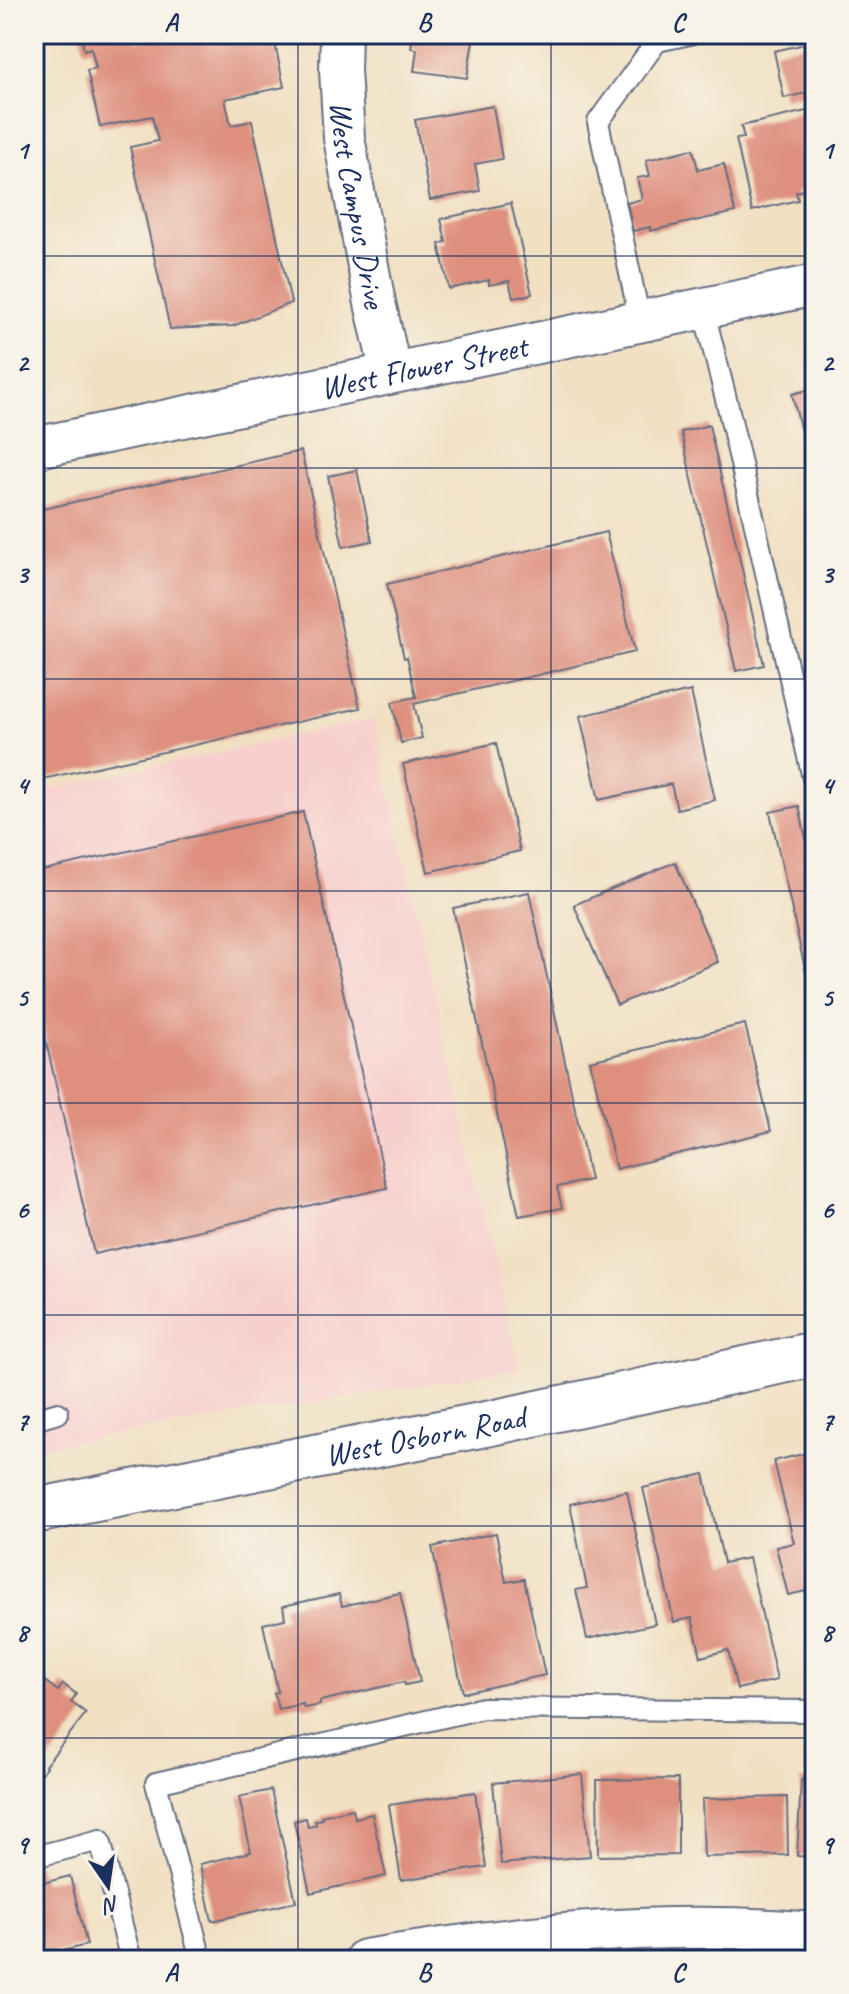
<svg xmlns="http://www.w3.org/2000/svg" width="849" height="1994" font-family="Caveat,sans-serif">
<rect width="100%" height="100%" fill="#f7f3e8"/>
<filter id="ink" filterUnits="userSpaceOnUse"><feTurbulence type="fractalNoise" baseFrequency=".0125" numOctaves="2"/><feDisplacementMap in="SourceGraphic" scale="16" xChannelSelector="R" yChannelSelector="G"/><feConvolveMatrix kernelMatrix="1 2 1 2 8 2 1 2 1" color-interpolation-filters="sRGB"/></filter>
<filter id="wash" filterUnits="userSpaceOnUse"><feTurbulence type="fractalNoise" baseFrequency=".006" numOctaves="4" result="noise"/><feDisplacementMap in="SourceGraphic" scale="32" xChannelSelector="R" yChannelSelector="G"/><feGaussianBlur stdDeviation="1.8" result="paint"/><feColorMatrix in="noise" values="0 0 0 0 0 0 0 0 0 0 0 0 0 0 0 0 0 1.4 0 .05"/><feComposite in="paint" operator="in"/></filter>
<g filter="url(#wash)">
<rect width="100%" height="100%" fill="#f1e0c2"/>
<polygon fill="#f7d0ce" points="373,719 519,1369 34,1448 34,792"/>
<g id="blocks">
<g fill="#de8f7e">
<polygon points="81,34 135,34 136,41 169,34 273,34 284,87 225,99 231,125 252,121 291,303 233,326 170,329 130,147 158,141 152,116 100,127 87,70 96,68 91,48 84,50"/>
<polygon points="413,34 474,34 467,78 414,71 417,49 411,48"/>
<polygon points="814,42 815,91 784,98 774,51"/>
<polygon points="493,106 502,159 475,164 480,191 430,200 415,120"/>
<polygon points="815,109 815,187 796,192 798,200 752,211 736,139 744,138 741,126"/>
<polygon points="693,149 698,170 724,164 735,212 650,231 650,227 633,231 627,203 642,199 637,178 650,176 646,160"/>
<polygon points="511,203 532,294 513,298 509,281 489,285 489,280 449,289 439,244 446,242 441,219"/>
<polygon points="815,388 815,450 806,452 792,394"/>
<polygon points="709,425 764,665 736,671 681,432"/>
<polygon points="301,451 360,708 34,781 34,511"/>
<polygon points="357,470 372,541 343,547 328,476"/>
<polygon points="815,475 815,507 814,507 807,477"/>
<polygon points="606,532 635,652 414,704 422,738 401,743 392,702 416,697 407,657 404,658 387,584"/>
<polygon points="691,691 715,800 677,809 671,784 599,800 580,716"/>
<polygon points="496,743 520,851 428,872 403,764"/>
<polygon points="799,806 815,881 814,1009 770,812"/>
<polygon points="303,812 387,1188 94,1254 34,988 34,872"/>
<polygon points="675,862 718,962 617,1005 574,905"/>
<polygon points="529,892 590,1180 557,1187 562,1208 519,1216 453,908"/>
<polygon points="745,1024 771,1131 616,1169 590,1061"/>
<polygon points="815,1451 815,1589 788,1595 776,1547 794,1543 774,1461"/>
<polygon points="704,1474 724,1563 749,1558 777,1680 737,1689 728,1650 701,1657 692,1618 674,1622 643,1488"/>
<polygon points="627,1491 655,1624 587,1639 576,1590 587,1588 570,1504"/>
<polygon points="496,1533 506,1582 524,1579 545,1675 463,1693 432,1547"/>
<polygon points="400,1593 420,1682 405,1685 404,1682 320,1701 320,1705 304,1708 303,1704 278,1709 274,1693 278,1692 263,1624 285,1619 283,1606 339,1594 342,1606"/>
<polygon points="34,1673 58,1691 63,1684 76,1694 71,1702 86,1713 45,1766 46,1767 36,1780 41,1783 37,1789 34,1786"/>
<polygon points="582,1774 590,1856 501,1864 493,1783"/>
<polygon points="678,1779 678,1855 598,1856 597,1780"/>
<polygon points="801,1780 815,1781 815,1857 797,1856"/>
<polygon points="271,1790 296,1902 212,1921 200,1864 251,1852 239,1797"/>
<polygon points="475,1792 486,1867 401,1880 389,1805"/>
<polygon points="787,1797 788,1855 704,1857 702,1799"/>
<polygon points="353,1809 355,1818 372,1814 386,1876 310,1893 294,1821 306,1818 308,1827 316,1825 315,1821 322,1819 321,1816"/>
<polygon points="34,1853 43,1883 70,1876 87,1945 34,1958"/>
</g>
</g>
</g>
<g filter="url(#ink)">
<use href="#blocks" fill-opacity="0" stroke="#666d81" stroke-width="2"/>
<g fill="none" stroke-linecap="round" stroke-linejoin="round">
<g stroke="#666d81" stroke-width="24">
<g id="lane">
<polyline points="703,308 728,407 815,787"/>
<polyline points="640,321 598,122 657,41 690,34"/>
<polyline points="34,1420 58,1413"/>
<polyline points="34,1857 100,1840 131,1960"/>
<polyline points="201,1960 156,1783 483,1708 815,1711"/>
</g>
</g>
<g stroke="#666d81" stroke-width="44">
<g id="street">
<path id="s1" d="M341,34L340,70L344,138L375,303L391,373"/>
<path id="s2" d="M34,448L815,285"/>
<path d="M365,1960C514,1935 664,1919 815,1933"/>
</g>
</g>
<g stroke="#666d81" stroke-width="48">
<g id="secondary">
<path id="s3" d="M34,1511L491,1423L815,1354"/>
</g>
</g>
<use href="#lane" stroke="#fff" stroke-width="20"/>
<use href="#street" stroke="#fff" stroke-width="40"/>
<use href="#secondary" stroke="#fff" stroke-width="44"/>
</g>
</g>
<path fill="none" stroke="#1b2f5e" stroke-width="2" stroke-opacity="0.55" d="M298,34V1960M551,34V1960M34,256H815M34,468H815M34,679H815M34,891H815M34,1103H815M34,1315H815M34,1526H815M34,1738H815"/>
<g text-anchor="middle" stroke-width="8" stroke-linejoin="round" paint-order="stroke">
<g font-size="32" fill="#1b2f5e" stroke="#f7f3e8">
<text dy="11" stroke="none"><textPath href="#s1" startOffset="172">West Campus Drive</textPath></text>
<text dy="11" stroke="none"><textPath href="#s2" startOffset="398">West Flower Street</textPath></text>
<text dy="11" stroke="none"><textPath href="#s3" startOffset="398">West Osborn Road</textPath></text>
</g>
</g>
<rect width="849" height="1994" fill="none" stroke="#f7f3e8" stroke-width="88"/>
<g transform="translate(108 1886) rotate(167)" stroke="#f7f3e8" stroke-width="6" paint-order="stroke">
<path d="M0-6L14 30L0 20L-14 30Z" fill="#1b2f5e"/>
<text y="-12" font-size="22" font-weight="bold" text-anchor="middle" fill="#1b2f5e">N</text>
</g>
<rect x="44" y="44" width="761" height="1906" fill="none" stroke="#1b2f5e" stroke-width="3"/>
<g font-size="26" text-anchor="middle" font-weight="bold" fill="#1b2f5e">
<text x="171" y="31">A</text>
<text x="424" y="31">B</text>
<text x="678" y="31">C</text>
<text x="22" y="159">1</text>
<text x="827" y="159">1</text>
<text x="22" y="371">2</text>
<text x="827" y="371">2</text>
<text x="22" y="583">3</text>
<text x="827" y="583">3</text>
<text x="22" y="794">4</text>
<text x="827" y="794">4</text>
<text x="22" y="1006">5</text>
<text x="827" y="1006">5</text>
<text x="22" y="1218">6</text>
<text x="827" y="1218">6</text>
<text x="22" y="1430">7</text>
<text x="827" y="1430">7</text>
<text x="22" y="1641">8</text>
<text x="827" y="1641">8</text>
<text x="22" y="1853">9</text>
<text x="827" y="1853">9</text>
<text x="171" y="1981">A</text>
<text x="424" y="1981">B</text>
<text x="678" y="1981">C</text>
</g>
</svg>
